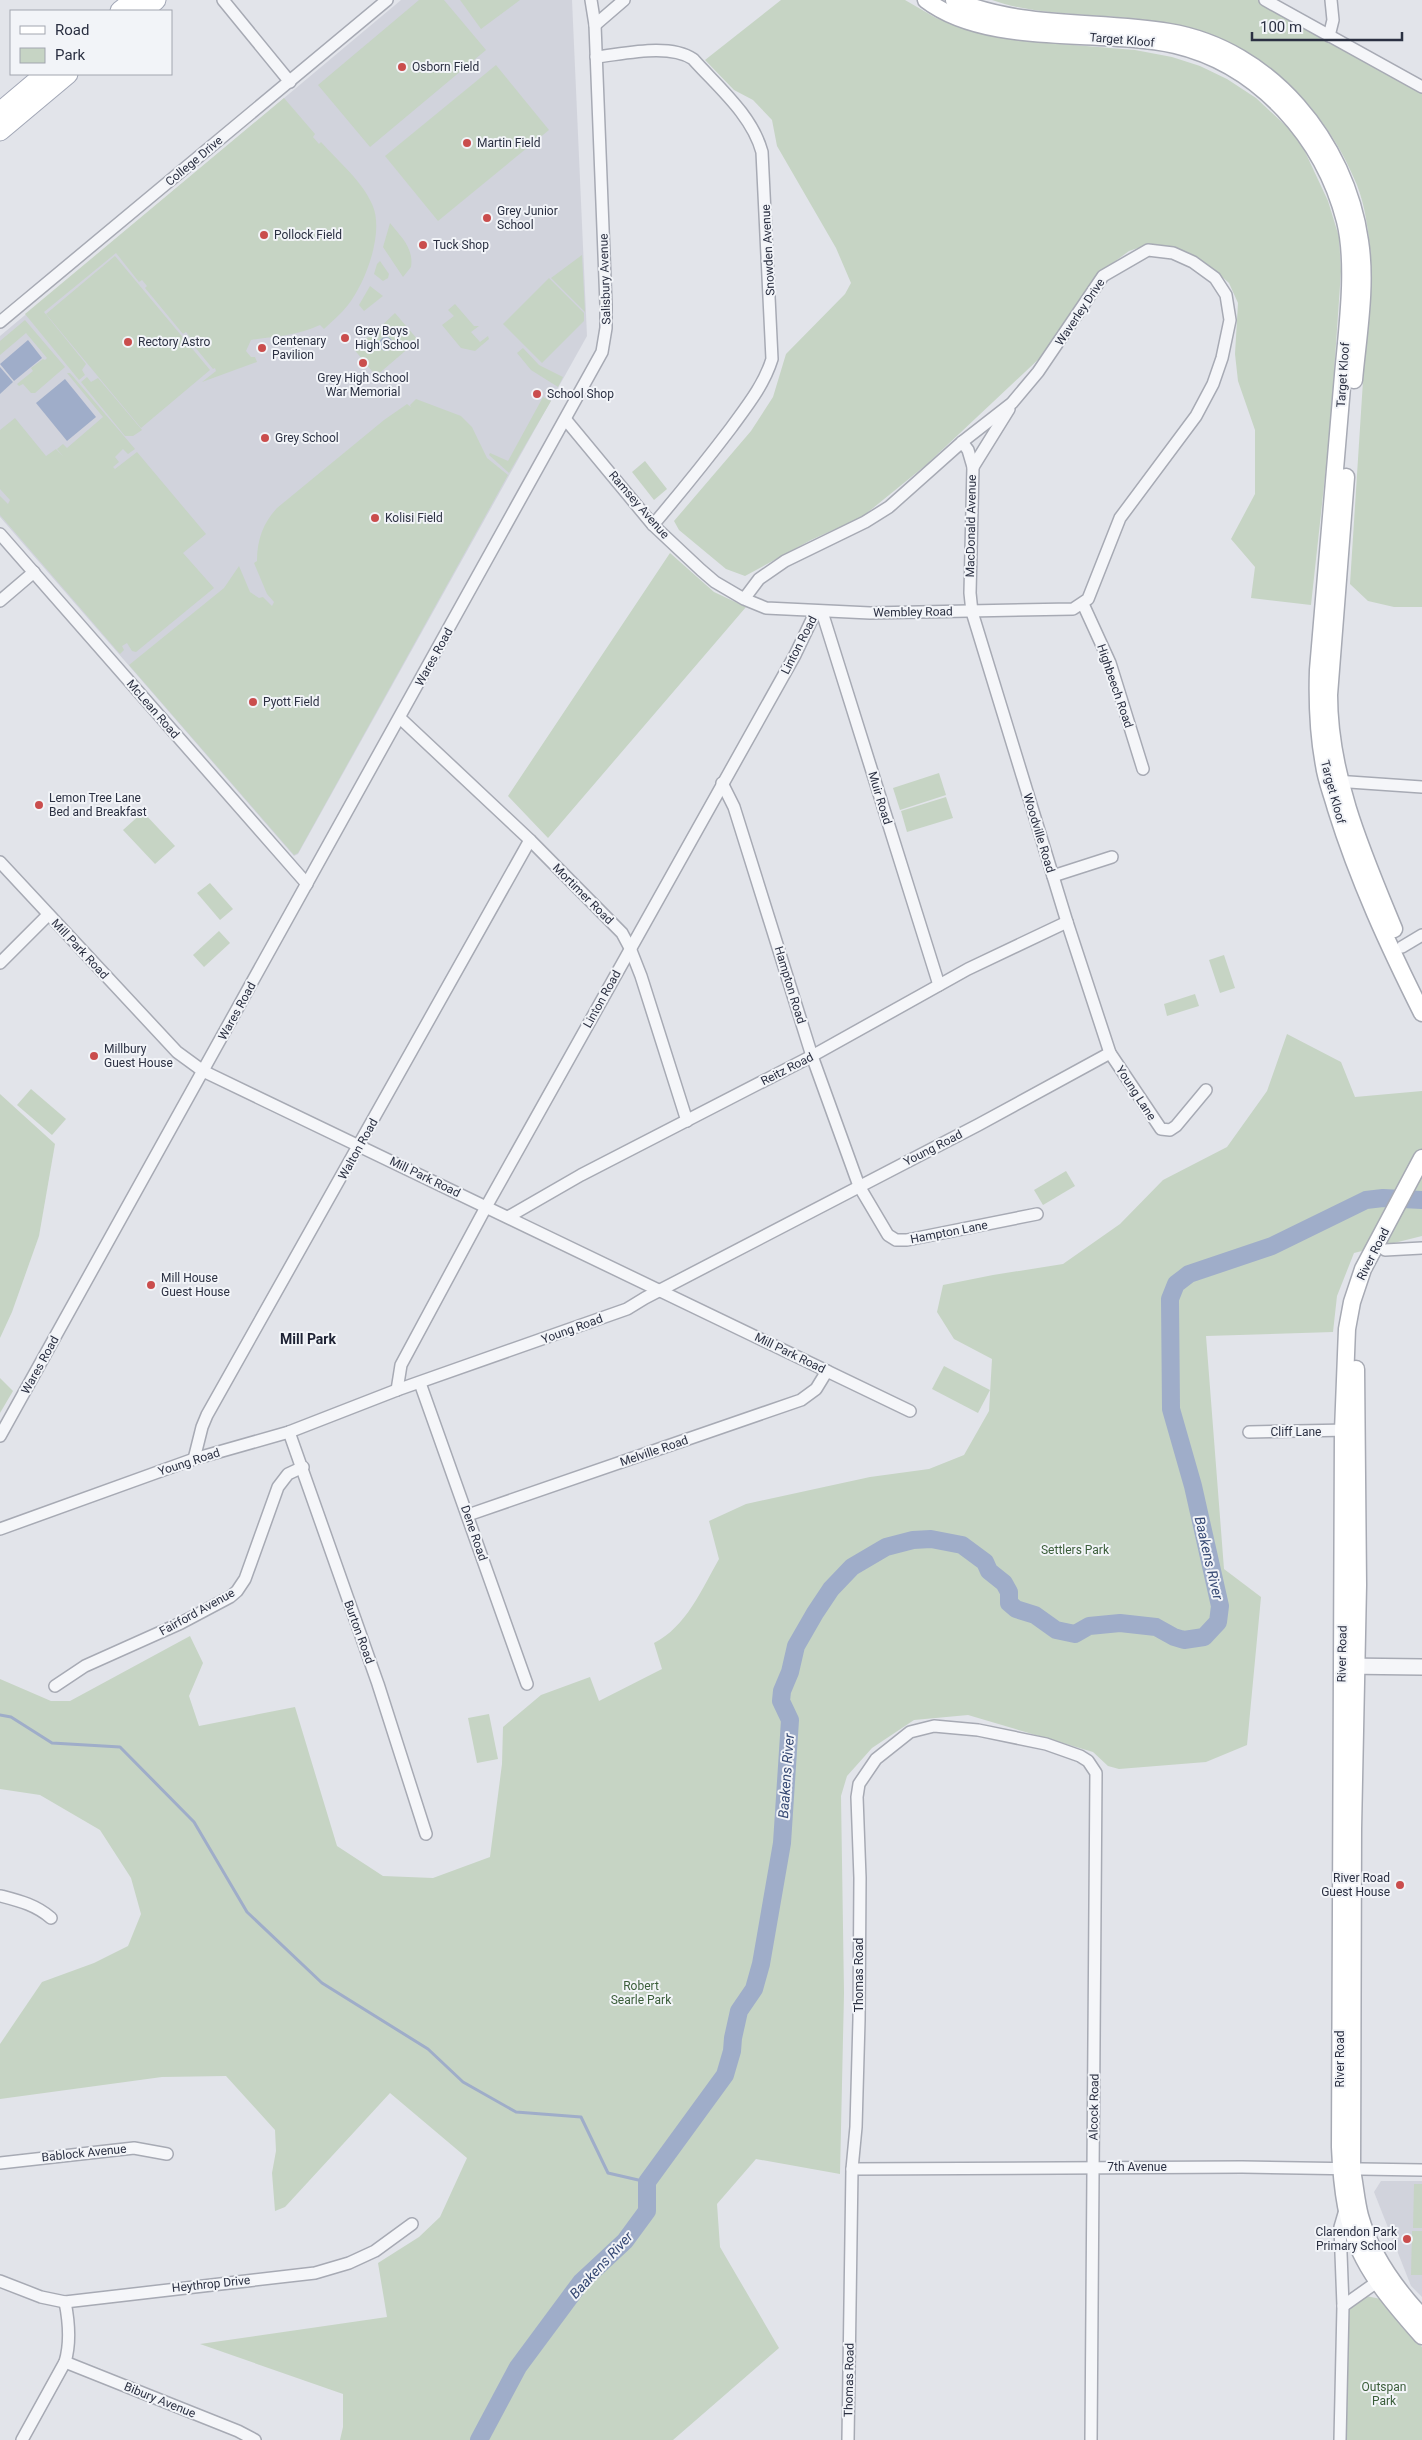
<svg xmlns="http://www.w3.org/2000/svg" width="1422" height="2440" font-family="Roboto,sans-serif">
<rect width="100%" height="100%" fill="#e2e4ea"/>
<g fill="#d1d3dc">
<polygon points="401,0 572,0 587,336 298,854 294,856 0,517 0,336"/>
<polygon points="1381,2181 1422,2181 1422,2297 1411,2286 1374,2192"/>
</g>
<g fill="#c6d4c4">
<polygon points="419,0 444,0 486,50 370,147 318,85"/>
<polygon points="460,0 520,0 481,29"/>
<polygon points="781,0 905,0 936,18 973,32 1061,44 1135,50 1172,57 1200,66 1227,79 1256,98 1286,126 1300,141 1328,201 1339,237 1341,271 1330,431 1311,605 1251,598 1255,567 1231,539 1255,494 1255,430 1238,381 1235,354 1238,303 1229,283 1213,269 1188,254 1147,245 1129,251 1110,265 1093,281 1043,355 926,465 862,517 811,540 745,576 726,569 679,530 674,521 751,431 773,397 786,354 845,294 851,283 836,248 777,146 772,120 753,100 734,90 705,60"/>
<path d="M992,0H1265L1422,87V607H1394L1368,601L1350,584L1371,256C1368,232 1366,208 1357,185C1338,138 1302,86 1256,60C1245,54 1233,49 1222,44C1199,34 1178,24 1154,21C1103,13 1039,17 992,0Z"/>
<polygon points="496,65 549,130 438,221 385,156"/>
<path d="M284,98L315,134L313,137L319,144L321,142C338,161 362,181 372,204C385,231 366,282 348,305C341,314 332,321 324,329L320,325C296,336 276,336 251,340L246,351L251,357H255L257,362L202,382L216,371L215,368L213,369L190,341L191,339L186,332L183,334L145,288L147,286L142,280L139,282L116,253L44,312L86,364L82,370L85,375L79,380L25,314Z"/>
<path d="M390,223C401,237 414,248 411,267L403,277L383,247Z"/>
<polygon points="582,255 585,312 551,278"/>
<polygon points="115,256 210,370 141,428 46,314"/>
<polygon points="380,261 389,274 388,278 383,281 374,274 377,264"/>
<polygon points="549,278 584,313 584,321 542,363 503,324"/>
<polygon points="370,286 383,296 364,311 359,305"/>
<polygon points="455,304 474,326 479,326 471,332 480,342 488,336 489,339 475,351 461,348 442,325 454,316 448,310"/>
<polygon points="395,313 418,340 376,376 353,348 374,333"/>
<polygon points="25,320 65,367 35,393 31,393 23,384 19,386 17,384 33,371 31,368 43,359 45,360 47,358 26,333 0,355 0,341"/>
<polygon points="523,348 539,365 563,377 558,387 531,370 517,353"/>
<polygon points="67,373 70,373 135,449 128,454 123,449 115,457 119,462 113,467 115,469 137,452 206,534 183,553 214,588 136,652 132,651 127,643 122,646 124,650 120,654 0,515 0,496 8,504 10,500 0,489 0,430 15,418 46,456 56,449 63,456 57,449 63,444 67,448 103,417"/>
<polygon points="87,377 91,382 98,378 142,430 133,436 125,436 81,382"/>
<polygon points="543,397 551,401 509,473 489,455 490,453 508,461"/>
<path d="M416,399L461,416L472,427L487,458L508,475L298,853L294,855L129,665L224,588L239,566L250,592L259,598L263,597L272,606L274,602L267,594L254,563L257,561C257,540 263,523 277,508L384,420L407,404L411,407L410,405Z"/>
<polygon points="645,461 667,489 654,500 632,472"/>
<polygon points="670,553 714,592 746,607 548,838 508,796"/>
<polygon points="939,773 946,795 900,810 893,788"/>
<polygon points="946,797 953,818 907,832 901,811"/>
<polygon points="143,812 175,846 155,864 123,830"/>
<polygon points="210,883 233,909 220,920 197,893"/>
<polygon points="219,931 230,943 204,967 193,955"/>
<polygon points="1224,955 1235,988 1220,993 1209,960"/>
<polygon points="1195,994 1199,1006 1167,1016 1164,1004"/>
<path d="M1287,1034L1341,1062L1355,1097L1422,1091V1236L1354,1253L1337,1296L1333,1332L1206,1336L1224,1569L1261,1597L1247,1745L1206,1762L1119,1769L1108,1766L1093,1752L968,1715L914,1720L872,1748L847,1776L841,1796L844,1993L840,2174L756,2159L717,2204L720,2247L779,2348L673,2440H340L343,2427V2394L200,2344L387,2317L378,2263L419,2237L440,2217L467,2158L390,2093L285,2207L275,2211L272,2173L276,2151L275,2130L226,2076L162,2077L0,2099V2044L42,1982L94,1963L128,1946L141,1914L131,1878L100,1830L40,1795L0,1789V1679L51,1701H70L190,1636L203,1663L189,1696L199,1726L295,1707L337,1846L383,1876L433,1878L490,1857L502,1764L503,1727L541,1695L590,1677L599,1701L662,1669L654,1643C686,1627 702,1589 719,1559L709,1521L746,1504L870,1477L929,1469L964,1455L989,1411L992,1359L954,1339L937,1312L943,1285L993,1275L1063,1264L1120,1224L1163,1180L1227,1147L1267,1091Z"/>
<polygon points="31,1089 66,1119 52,1135 17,1105"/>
<polygon points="0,1094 55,1144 39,1236 12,1312 0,1338"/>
<polygon points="1066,1171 1075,1186 1043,1205 1034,1190"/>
<polygon points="944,1366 990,1390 978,1413 932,1389"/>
<polygon points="0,1378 13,1391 0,1413"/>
<polygon points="489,1714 498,1759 477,1763 468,1718"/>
<polygon points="1414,2184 1422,2184 1422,2228 1413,2228"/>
<polygon points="1412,2231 1422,2231 1422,2275 1411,2275"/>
<polygon points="1366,2296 1381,2299 1422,2347 1422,2440 1346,2440 1349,2308"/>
</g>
<g fill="#9fadc9">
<circle cx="386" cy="344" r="7"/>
<polygon points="28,340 42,358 14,381 0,364"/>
<polygon points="0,367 13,382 0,394"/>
<polygon points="65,379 96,417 67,441 36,403"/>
</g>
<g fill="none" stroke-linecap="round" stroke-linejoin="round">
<polyline stroke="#9fadc9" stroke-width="3" points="0,1715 11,1717 52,1743 120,1747 194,1822 247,1912 322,1983 428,2049 463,2082 516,2112 581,2117 608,2173 647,2182"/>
<polyline stroke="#9fadc9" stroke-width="18" points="479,2440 518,2367 581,2282 625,2241 647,2211 647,2182 725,2075 732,2051 733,2038 739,2011 754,1989 761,1964 782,1843 790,1720 781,1701 782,1691 790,1672 796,1646 815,1613 831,1589 852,1567 886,1547 913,1540 931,1539 962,1545 985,1562 989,1571 1004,1583 1009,1592 1009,1603 1016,1609 1035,1615 1056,1630 1075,1634 1089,1626 1120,1623 1156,1627 1174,1637 1184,1640 1204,1637 1218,1622 1220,1606 1193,1486 1171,1409 1170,1299 1176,1284 1189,1274 1272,1246 1366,1200 1383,1198 1422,1200"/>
<g stroke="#a7aab4" stroke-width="14">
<g id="minor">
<polyline points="223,0 290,82"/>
<polyline points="1265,0 1422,87"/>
<polyline points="595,25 624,0"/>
<polyline points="1329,36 1333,20 1331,0"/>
<path d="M596,57C624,54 669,43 693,59C718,87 752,115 762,152L772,359C764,385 747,406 731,428C706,461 680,493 653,525"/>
<polyline points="0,322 387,0"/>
<polyline points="566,420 653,525 701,570 715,582 744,599 766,608 870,613 1073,609 1088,599 1120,518 1196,416 1213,384 1222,358 1230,320 1226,295 1215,278 1193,262 1173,253 1148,250 1103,276 1038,372 1012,403 962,442 889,507 865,522 785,561 759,579 744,599"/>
<polyline points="962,442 968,450 973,467 970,593 972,612 1067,922 1110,1053 1161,1129 1170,1130 1176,1126 1206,1090"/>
<polyline points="973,467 1009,409"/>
<polyline points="0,534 307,884"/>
<polyline points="0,601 34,572"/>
<polyline points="1083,604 1110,663 1143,769"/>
<polyline points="822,612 939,985"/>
<polyline points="400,718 530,840 622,933 630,948 641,976 687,1121"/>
<polyline points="1335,781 1422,787"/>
<polyline points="722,783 734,807 812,1056 859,1186 888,1235 896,1240 907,1240 1037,1214"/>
<polyline points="0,862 177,1052 203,1071 910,1411"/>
<polyline points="1053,876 1112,857"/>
<polyline points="1402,947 1422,935"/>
<polyline points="0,963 48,915"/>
<polyline points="508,1217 581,1175 812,1056 968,969 1067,922"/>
<polyline points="1385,1250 1422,1248"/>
<polyline points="420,1383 527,1684"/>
<polyline points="397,1390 401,1365 486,1207 795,655 816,611"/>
<polyline points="289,1432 378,1684 426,1834"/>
<polyline points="1249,1432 1349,1430"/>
<polyline points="0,1436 602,352 606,328 606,305 595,25 591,0"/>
<polyline points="194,1459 202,1427 207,1415 530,840"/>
<polyline points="468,1515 801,1400 816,1389 827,1371"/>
<polyline points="0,1529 194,1459 289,1432 397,1390 627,1309 645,1298 978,1125 1110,1053"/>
<polyline points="55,1686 85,1666 181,1623 230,1597 237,1591 245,1579 278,1487 288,1474 303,1467"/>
<path d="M1,1896C20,1901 36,1905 51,1918"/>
<polyline points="0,2163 134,2148 167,2154"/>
<polyline points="852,2169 1242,2167 1422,2170"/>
<polyline points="0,2281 41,2297 65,2302 315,2273 349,2263 375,2251 412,2224"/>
<polyline points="1343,2306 1384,2277"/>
<polyline points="65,2362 238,2431 255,2440"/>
<path d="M22,2440L65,2362C71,2342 69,2322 65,2302"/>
<polyline points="848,2440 852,2169 856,2127 859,2020 860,1878 857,1797 859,1784 876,1759 910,1732 934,1726 978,1730 1046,1744 1080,1756 1088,1761 1096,1773 1091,2440"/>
<polyline points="1340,2440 1343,2306 1340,2227 1345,2210"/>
</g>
</g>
<g stroke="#a7aab4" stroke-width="18">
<polyline id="tertiary" points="1344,1666 1422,1667"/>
</g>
<g stroke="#a7aab4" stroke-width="19">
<g id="secondary">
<path d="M926,0C989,48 1100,28 1175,45C1260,65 1324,139 1345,221C1356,265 1347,330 1343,375C1335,473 1326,571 1318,670C1317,701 1318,733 1324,765C1326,780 1332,794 1336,809C1358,880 1389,947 1422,1013"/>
<path d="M954,0C1022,29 1098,20 1169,32C1271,49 1346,142 1360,241C1367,286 1358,335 1354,380"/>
<path d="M1346,477L1329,695C1329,777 1363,854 1394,929"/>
<path d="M1422,1158L1363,1269L1352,1302L1347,1329L1343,1431L1340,2147C1344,2240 1362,2268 1422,2336"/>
<path d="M1356,1369L1358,1585L1353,1829L1352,2170C1355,2185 1356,2201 1360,2216C1371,2255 1395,2288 1422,2317"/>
</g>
</g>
<g stroke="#a2a7b6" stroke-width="21">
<g id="primary">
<polyline points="120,11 134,0"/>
<polyline points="143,11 156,0"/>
<polyline points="0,112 45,74"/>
<polyline points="0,131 68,74"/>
</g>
</g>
<use href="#minor" stroke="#f5f6f9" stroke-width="11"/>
<use href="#tertiary" stroke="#f5f6f9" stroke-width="15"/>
<use href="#secondary" stroke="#fff" stroke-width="16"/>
<use href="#primary" stroke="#fff" stroke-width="19"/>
</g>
<g fill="#ca4d4d" stroke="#f2f4f8" stroke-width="2">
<circle cx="402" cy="67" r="5"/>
<circle cx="467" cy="143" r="5"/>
<circle cx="487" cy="218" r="5"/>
<circle cx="264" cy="235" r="5"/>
<circle cx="423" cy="245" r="5"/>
<circle cx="345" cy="338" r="5"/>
<circle cx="128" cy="342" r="5"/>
<circle cx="262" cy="348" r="5"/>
<circle cx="363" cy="363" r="5"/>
<circle cx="537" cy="394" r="5"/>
<circle cx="265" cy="438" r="5"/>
<circle cx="375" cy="518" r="5"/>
<circle cx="253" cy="702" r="5"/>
<circle cx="39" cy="805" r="5"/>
<circle cx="94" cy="1056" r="5"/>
<circle cx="151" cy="1285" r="5"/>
<circle cx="1400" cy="1885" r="5"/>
<circle cx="1407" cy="2239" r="5"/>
</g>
<g text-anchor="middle" stroke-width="4" stroke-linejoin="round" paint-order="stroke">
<g font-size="12" fill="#2b3042" stroke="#f2f4f8">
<text transform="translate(1122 40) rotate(5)" y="4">Target Kloof</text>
<text transform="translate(194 161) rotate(-40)" y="4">College Drive</text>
<text transform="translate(768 250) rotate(-93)" y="4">Snowden Avenue</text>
<text transform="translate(605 279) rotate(-92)" y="4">Salisbury Avenue</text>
<text transform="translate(1080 312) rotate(-56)" y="4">Waverley Drive</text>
<text transform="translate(1343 375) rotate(-86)" y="4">Target Kloof</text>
<text transform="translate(639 505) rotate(49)" y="4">Ramsey Avenue</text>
<text transform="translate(971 526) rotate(-89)" y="4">MacDonald Avenue</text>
<text transform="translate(913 612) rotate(-1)" y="4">Wembley Road</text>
<text transform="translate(799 645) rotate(-63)" y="4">Linton Road</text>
<text transform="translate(434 657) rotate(-61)" y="4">Wares Road</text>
<text transform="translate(1115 686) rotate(71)" y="4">Highbeech Road</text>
<text transform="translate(153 709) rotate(49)" y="4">McLean Road</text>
<text transform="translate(1333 792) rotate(75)" y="4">Target Kloof</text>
<text transform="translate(880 798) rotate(73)" y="4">Muir Road</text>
<text transform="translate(1039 833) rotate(73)" y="4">Woodville Road</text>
<text transform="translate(583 894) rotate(45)" y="4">Mortimer Road</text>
<text transform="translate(80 949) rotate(47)" y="4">Mill Park Road</text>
<text transform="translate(790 985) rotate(73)" y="4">Hampton Road</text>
<text transform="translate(602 999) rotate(-61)" y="4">Linton Road</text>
<text transform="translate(237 1011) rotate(-61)" y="4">Wares Road</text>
<text transform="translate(787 1069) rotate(-27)" y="4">Reitz Road</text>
<text transform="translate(1136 1093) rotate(57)" y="4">Young Lane</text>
<text transform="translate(933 1148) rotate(-27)" y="4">Young Road</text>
<text transform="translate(358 1149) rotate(-61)" y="4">Walton Road</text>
<text transform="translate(425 1177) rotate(26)" y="4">Mill Park Road</text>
<text transform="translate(949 1232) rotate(-11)" y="4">Hampton Lane</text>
<text transform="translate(1373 1254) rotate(-63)" y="4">River Road</text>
<text transform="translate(572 1329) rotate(-20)" y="4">Young Road</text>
<text transform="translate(790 1353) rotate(26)" y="4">Mill Park Road</text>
<text transform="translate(40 1365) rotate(-61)" y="4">Wares Road</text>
<text x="1296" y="1436">Cliff Lane</text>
<text transform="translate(654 1451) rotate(-19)" y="4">Melville Road</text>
<text transform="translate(189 1462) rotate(-18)" y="4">Young Road</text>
<text transform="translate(474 1533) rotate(71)" y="4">Dene Road</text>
<text transform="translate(197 1612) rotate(-29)" y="4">Fairford Avenue</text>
<text transform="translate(359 1632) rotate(70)" y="4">Burton Road</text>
<text transform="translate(1342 1654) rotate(-89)" y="4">River Road</text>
<text transform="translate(859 1975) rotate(-90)" y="4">Thomas Road</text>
<text transform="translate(1340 2059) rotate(-90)" y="4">River Road</text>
<text transform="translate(1094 2107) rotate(-89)" y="4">Alcock Road</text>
<text transform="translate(84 2153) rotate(-6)" y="4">Bablock Avenue</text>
<text x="1137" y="2171">7th Avenue</text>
<text transform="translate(211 2284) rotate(-6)" y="4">Heythrop Drive</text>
<text transform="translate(849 2380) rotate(-89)" y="4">Thomas Road</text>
<text transform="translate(160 2400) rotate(22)" y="4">Bibury Avenue</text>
</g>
<g font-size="12" fill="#2b3042" stroke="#f2f4f8" text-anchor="start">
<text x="412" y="71">Osborn Field</text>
<text x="477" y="147">Martin Field</text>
<text x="497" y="215">Grey Junior<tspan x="497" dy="14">School</tspan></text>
<text x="274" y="239">Pollock Field</text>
<text x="433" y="249">Tuck Shop</text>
<text x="355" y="335">Grey Boys<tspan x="355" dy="14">High School</tspan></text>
<text x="272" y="345">Centenary<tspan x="272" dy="14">Pavilion</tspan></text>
<text x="138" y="346">Rectory Astro</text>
<text x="363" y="382" text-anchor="middle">Grey High School<tspan x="363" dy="14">War Memorial</tspan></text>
<text x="547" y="398">School Shop</text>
<text x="275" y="442">Grey School</text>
<text x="385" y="522">Kolisi Field</text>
<text x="263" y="706">Pyott Field</text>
<text x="49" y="802">Lemon Tree Lane<tspan x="49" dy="14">Bed and Breakfast</tspan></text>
<text x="104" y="1053">Millbury<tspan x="104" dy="14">Guest House</tspan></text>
<text x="161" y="1282">Mill House<tspan x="161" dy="14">Guest House</tspan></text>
<text x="1390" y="1882" text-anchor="end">River Road<tspan x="1390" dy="14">Guest House</tspan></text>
<text x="1397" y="2236" text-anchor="end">Clarendon Park<tspan x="1397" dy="14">Primary School</tspan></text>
</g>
<g font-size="12" fill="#3a5d39" stroke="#f2f4f8">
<text x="1075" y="1554">Settlers Park</text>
<text x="641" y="1990">Robert<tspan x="641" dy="14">Searle Park</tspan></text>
<text x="1384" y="2391">Outspan<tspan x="1384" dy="14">Park</tspan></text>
</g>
<g font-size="14" font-weight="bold" fill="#1d2133" stroke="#f2f4f8">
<text x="308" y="1344">Mill Park</text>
</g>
<g font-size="14" font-style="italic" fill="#364974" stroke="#f2f4f8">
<text transform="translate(1209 1558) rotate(77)" y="5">Baakens River</text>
<text transform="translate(786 1776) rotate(-86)" y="5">Baakens River</text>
<text transform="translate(601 2265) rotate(-47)" y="5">Baakens River</text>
</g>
</g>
<rect x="10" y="10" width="162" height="65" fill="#f2f4f8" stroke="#a2a6af"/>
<rect x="20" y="26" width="25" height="8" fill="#ffffff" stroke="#a2a6af"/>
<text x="55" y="35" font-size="15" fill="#2b3042">Road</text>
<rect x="20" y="48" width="25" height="15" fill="#c6d4c4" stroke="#a2a6af"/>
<text x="55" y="60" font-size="15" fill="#2b3042">Park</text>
<path d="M1252 32v8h150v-8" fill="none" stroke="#2b3042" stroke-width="2.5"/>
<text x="1260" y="32" font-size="15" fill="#2b3042" stroke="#f2f4f8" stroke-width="4" paint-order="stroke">100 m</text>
</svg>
